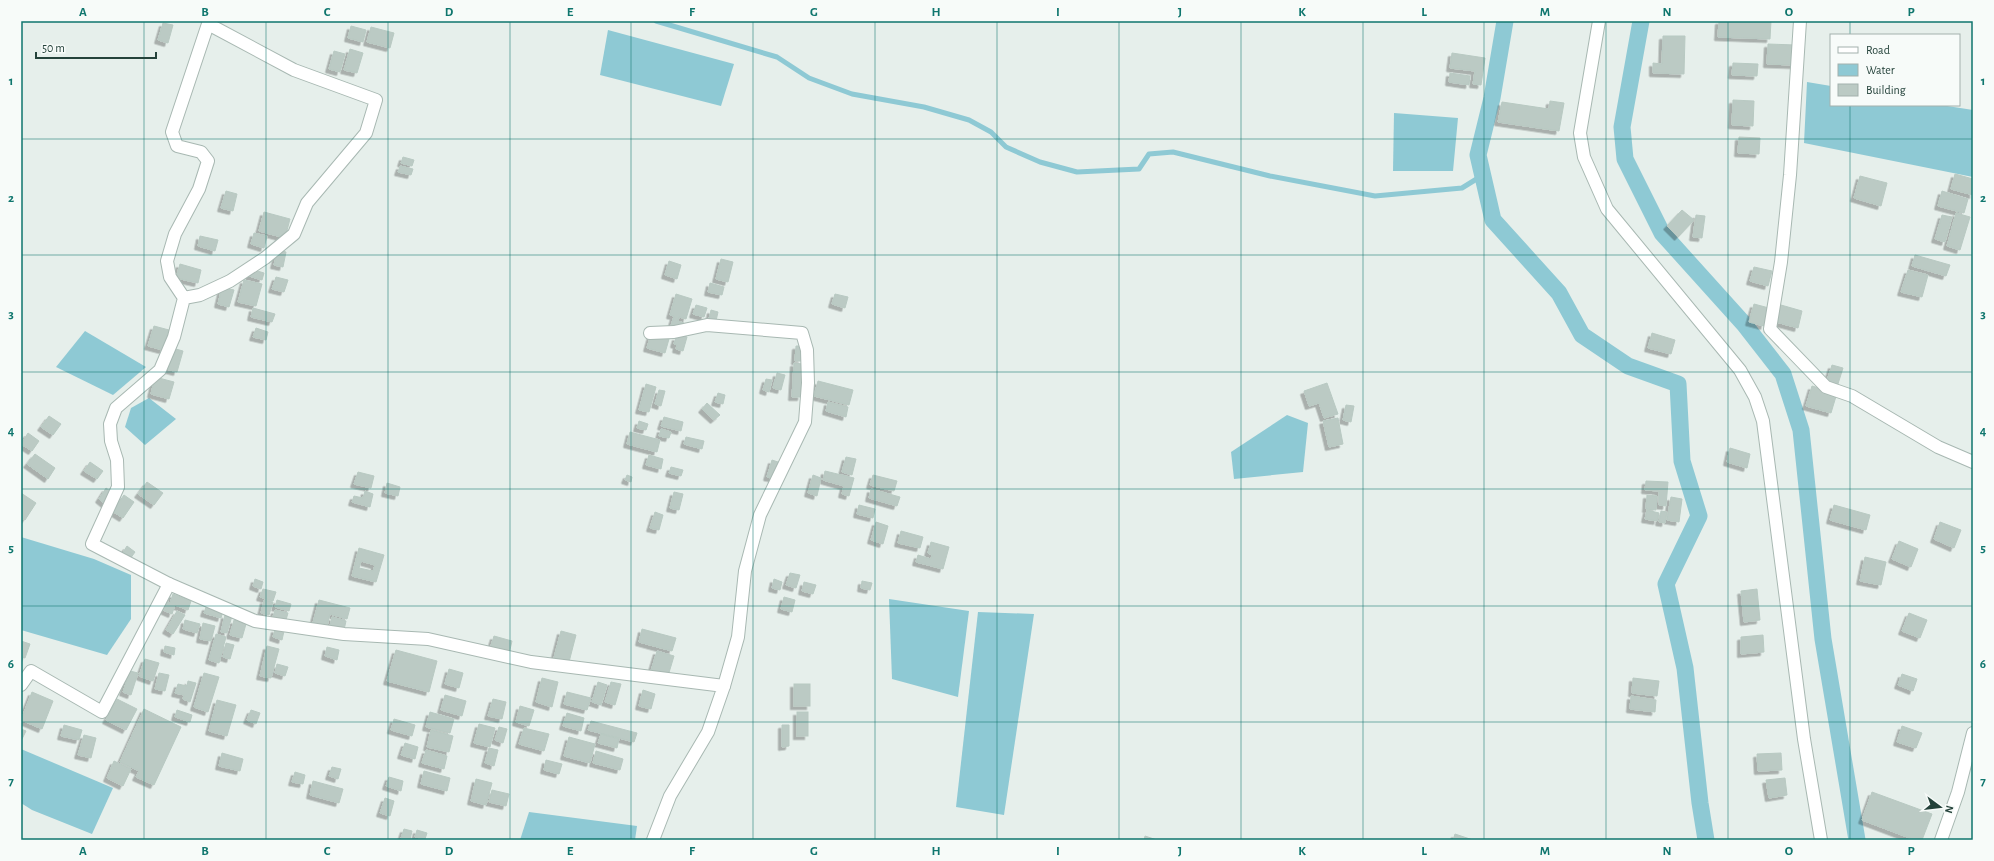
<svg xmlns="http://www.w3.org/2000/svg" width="1994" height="861" font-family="'Alegreya Sans',sans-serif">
<defs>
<filter id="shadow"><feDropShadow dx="-3.5" dy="3.5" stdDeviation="0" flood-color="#0004"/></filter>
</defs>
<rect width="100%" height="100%" fill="#e6efeb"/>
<g fill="#8ec9d4">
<polygon points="608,30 734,64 721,106 600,75"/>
<polygon points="1807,82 1831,86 1831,105 1941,105 1973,110 1973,177 1804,143"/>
<polygon points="1394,113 1458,118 1453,171 1393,171"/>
<polygon points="85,331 146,367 113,395 56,367"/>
<polygon points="149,398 176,419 145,445 125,427 131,408"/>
<polygon points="1287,415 1308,423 1303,472 1234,479 1231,452"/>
<polygon points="21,537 94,559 131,575 131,619 107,655 21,630"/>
<polygon points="889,599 969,611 958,697 892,679"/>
<polygon points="978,612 1034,614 1004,815 956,807"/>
<polygon points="21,749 113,788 92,834 32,810 21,803"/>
<polygon points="529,812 637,826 635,840 520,840"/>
</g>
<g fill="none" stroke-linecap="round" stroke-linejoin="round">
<polyline stroke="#8ec9d4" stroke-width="5" points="656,21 777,57 809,78 852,94 924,107 969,120 991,132 1006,147 1040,162 1077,172 1139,169 1149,154 1173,152 1270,176 1375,196 1462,188 1483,175"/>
<g stroke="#8ec9d4" stroke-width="17">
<polyline points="1505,21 1492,98 1478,155 1493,220 1559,293 1582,335 1628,366 1678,384 1682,461 1699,516 1666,584 1685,668 1700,803 1706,840"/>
<polyline points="1641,21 1622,127 1625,159 1662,233 1744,324 1783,374 1801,430 1823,639 1857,840"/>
</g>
</g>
<g fill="#bbcac4" stroke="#b8c9c2" fill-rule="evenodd" filter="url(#shadow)">
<polygon points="1719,21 1771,21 1770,39 1718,37"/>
<polygon points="163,23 173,25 168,43 158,40"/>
<polygon points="351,26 366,30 363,42 348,38"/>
<polygon points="371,27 394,33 390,48 367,42"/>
<polygon points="1663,36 1685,36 1684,74 1653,73 1653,63 1662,64"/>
<polygon points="1768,44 1795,45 1794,65 1767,64"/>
<polygon points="350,49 363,53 357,73 344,70"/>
<polygon points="334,51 345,54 340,72 329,69"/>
<polygon points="1452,53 1485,58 1481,85 1473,84 1475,71 1450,68"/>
<polygon points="1733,63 1758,64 1757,76 1732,75"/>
<polygon points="1450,73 1470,76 1469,85 1449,82"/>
<polygon points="1733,100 1754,101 1753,126 1732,125"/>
<polygon points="1550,101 1564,103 1559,131 1498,122 1502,102 1549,109"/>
<polygon points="1739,137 1760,138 1759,154 1738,153"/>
<polygon points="403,157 414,160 412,166 401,163"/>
<polygon points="400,166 413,169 411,175 398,172"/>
<polygon points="1955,174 1973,179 1973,195 1951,189"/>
<polygon points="1860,176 1887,183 1881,206 1854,198"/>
<polygon points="226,191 237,194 233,211 221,208"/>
<polygon points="1942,191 1968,199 1964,213 1938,206"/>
<polygon points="1682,210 1694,220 1678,237 1667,226"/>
<polygon points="264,212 290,219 285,238 259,231"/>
<polygon points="1956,213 1970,217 1960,250 1947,246"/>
<polygon points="1696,215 1705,216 1702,238 1693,237"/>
<polygon points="1942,215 1952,217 1945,242 1935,239"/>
<polygon points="254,233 267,236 264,248 251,244"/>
<polygon points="200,236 218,240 215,251 198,246"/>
<polygon points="278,250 286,252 283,267 274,265"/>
<polygon points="1915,255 1950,265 1946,276 1912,266"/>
<polygon points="721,259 733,262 728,282 716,279"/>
<polygon points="669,261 681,265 677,279 665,275"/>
<polygon points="180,264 201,270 198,283 176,278"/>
<polygon points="1754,267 1772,271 1768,286 1750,281"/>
<polygon points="251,269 264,273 262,280 249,276"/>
<polygon points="1908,270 1928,275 1922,297 1901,292"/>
<polygon points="276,277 288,280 284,292 272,289"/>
<polygon points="244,280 262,284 256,306 238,302"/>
<polygon points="710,283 724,287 722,295 708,292"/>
<polygon points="222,287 234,290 229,307 218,304"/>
<polygon points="676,294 692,299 686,319 679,317 678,321 684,323 683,329 671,326 674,316 670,315"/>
<polygon points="835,294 848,297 845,308 832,304"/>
<polygon points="1754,304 1769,308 1764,326 1749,322"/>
<polygon points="696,305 707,308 704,317 693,314"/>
<polygon points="1781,305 1802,311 1798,328 1776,322"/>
<polygon points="253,308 275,314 272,322 251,317"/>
<polygon points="711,310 718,312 716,321 709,319"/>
<polygon points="154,326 169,330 163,350 148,346"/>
<polygon points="256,328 268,332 266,340 253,337"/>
<polygon points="1652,333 1675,340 1671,354 1648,348"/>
<polygon points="651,334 669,339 665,353 647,348"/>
<polygon points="680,335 687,337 683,351 676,349 677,345 674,344 676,337 679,338"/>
<polygon points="796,346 802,346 801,361 795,361"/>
<polygon points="172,348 183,351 177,372 166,369"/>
<polygon points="794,363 803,364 801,397 792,397"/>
<polygon points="1832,365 1843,368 1837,387 1826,384"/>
<polygon points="777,373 785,375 781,390 773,388"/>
<polygon points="155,377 174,382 169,399 151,394"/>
<polygon points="766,379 772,380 769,392 763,390"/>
<polygon points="818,381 853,390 849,405 814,396"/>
<polygon points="1327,383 1338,414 1324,418 1319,403 1309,406 1304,391"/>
<polygon points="646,384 656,387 649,412 639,410"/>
<polygon points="1812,386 1837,393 1831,413 1806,406"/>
<polygon points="659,390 665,391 661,406 655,404"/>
<polygon points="718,393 725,395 723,404 715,402"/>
<polygon points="828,402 848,407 846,417 826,411"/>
<polygon points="707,403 720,415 714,420 702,409"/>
<polygon points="1346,405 1354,406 1351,422 1343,420"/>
<polygon points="49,416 61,424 53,435 41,427"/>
<polygon points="664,417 683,422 681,431 661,426"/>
<polygon points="1338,418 1343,444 1329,447 1323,421"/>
<polygon points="639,421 648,424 646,430 637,428"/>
<polygon points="661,429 671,432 669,438 659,436"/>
<polygon points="630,432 660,440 657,452 627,444"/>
<polygon points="28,433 39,441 32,451 21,444"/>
<polygon points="686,437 704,441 702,449 684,444"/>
<polygon points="1730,448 1750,454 1747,468 1727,462"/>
<polygon points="35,454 55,468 48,479 27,464"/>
<polygon points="649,455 663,459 661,469 646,465"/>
<polygon points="846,457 856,459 852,475 842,472"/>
<polygon points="772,460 781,463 776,479 767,477"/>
<polygon points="90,462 103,471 97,479 84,471"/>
<polygon points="671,467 683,470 681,476 669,473"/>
<polygon points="825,471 854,478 849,496 842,494 844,486 823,480"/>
<polygon points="358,472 374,476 371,488 354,484"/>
<polygon points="627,475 632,477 631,482 625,480"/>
<polygon points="813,475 821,478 817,496 808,493"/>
<polygon points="873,475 897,481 894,491 870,485"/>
<polygon points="1646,481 1668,482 1666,506 1659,505 1659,491 1645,490"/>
<polygon points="147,482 163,493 154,505 138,494"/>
<polygon points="387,483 400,487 398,496 385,493"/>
<polygon points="106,488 113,493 105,504 99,499"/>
<polygon points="871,489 900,497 897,506 869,498"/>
<polygon points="365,491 373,494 370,507 352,502 354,496 363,498"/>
<polygon points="674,492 683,494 679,510 670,508"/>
<polygon points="21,493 36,503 25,520 21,518"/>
<polygon points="124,495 134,502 123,518 112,511"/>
<polygon points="1647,495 1657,496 1656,510 1646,509"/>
<polygon points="1671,497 1682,499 1679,522 1667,520"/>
<polygon points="859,505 875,509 873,518 857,514"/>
<polygon points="1834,505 1870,515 1866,530 1830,520"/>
<polygon points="1647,510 1659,513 1657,521 1645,519"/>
<polygon points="1661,511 1667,512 1665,523 1659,522"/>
<polygon points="655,512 663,515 659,530 650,528"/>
<polygon points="876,522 888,526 883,544 871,540"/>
<polygon points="1940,522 1961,530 1954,548 1934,539"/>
<polygon points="901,531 923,537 920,548 898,543"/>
<polygon points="1899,541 1918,549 1911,567 1892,559"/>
<polygon points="931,542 949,547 943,569 916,562 918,555 931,559 932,555 928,553"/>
<polygon points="127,546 135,552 130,559 122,554"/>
<path d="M359,548L384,555L376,582L352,576ZM361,561L375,565L373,571L359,568Z"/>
<polygon points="1865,557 1886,562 1881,585 1860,581"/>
<polygon points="790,573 800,575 796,588 786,585"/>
<polygon points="255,579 263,582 261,589 253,586"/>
<polygon points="774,579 782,582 780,590 772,588"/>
<polygon points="862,581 872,583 870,590 861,588"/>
<polygon points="804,582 816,585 813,594 802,591"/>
<polygon points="263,589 276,592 273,601 260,597"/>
<polygon points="1757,589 1760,620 1744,622 1741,591"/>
<polygon points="173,594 191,601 188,610 175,605 172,614 163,610 166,601 170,603"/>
<polygon points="784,597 795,600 792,612 781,609"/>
<polygon points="264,600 273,602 269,615 261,613"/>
<polygon points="277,600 291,604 289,611 275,607"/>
<polygon points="319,600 350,608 347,619 330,614 327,626 313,623"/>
<polygon points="206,607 223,611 221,618 204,613"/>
<polygon points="275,610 288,613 286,620 273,617"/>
<polygon points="177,611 185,615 173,634 166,630"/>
<polygon points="1909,613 1927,620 1920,638 1902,631"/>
<polygon points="225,615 232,616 227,633 221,632"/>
<polygon points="332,617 346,621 344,630 330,626"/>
<polygon points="185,620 200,624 197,633 183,629"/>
<polygon points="234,620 246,624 242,638 230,635"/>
<polygon points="203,623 215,626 211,641 200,639"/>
<polygon points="275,629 284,631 282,640 273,637"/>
<polygon points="642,629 676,638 672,651 639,642"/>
<polygon points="561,631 576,635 569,662 554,658"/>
<polygon points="216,634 226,637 219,663 209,660"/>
<polygon points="1763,635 1764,652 1741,654 1741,637"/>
<polygon points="494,636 512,641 509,654 490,649"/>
<polygon points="21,641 30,644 25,658 21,657"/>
<polygon points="226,643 234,645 230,659 223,657"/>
<polygon points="165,646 175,648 174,655 164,652"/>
<polygon points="267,646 279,649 271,678 260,676"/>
<polygon points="327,647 339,650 337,660 325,656"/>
<polygon points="396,650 437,661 429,692 387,681"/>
<polygon points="657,651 674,656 668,676 651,671"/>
<polygon points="145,659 159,663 153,681 139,676"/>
<polygon points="277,664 288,667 285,676 275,673"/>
<polygon points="449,669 463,673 459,688 445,684"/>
<polygon points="130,671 138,673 131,695 123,692"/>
<polygon points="159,673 169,675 165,691 155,689"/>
<polygon points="204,673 219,677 208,712 194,707"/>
<polygon points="1902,674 1917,679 1913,691 1898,685"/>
<polygon points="542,678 558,682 552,707 536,702"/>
<polygon points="1633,678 1659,681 1657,696 1632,693"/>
<polygon points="188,681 196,683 190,702 183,699 184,695 175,693 178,684 187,686"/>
<polygon points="598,682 607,685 601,705 592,702"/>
<polygon points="611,682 621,684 615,705 605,702"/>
<rect x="794" y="684" width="16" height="22"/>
<polygon points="643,690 655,694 651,709 639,706"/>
<polygon points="32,692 53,701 42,729 21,720"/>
<polygon points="567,692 591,698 587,710 564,704"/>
<polygon points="445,695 466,701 462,716 441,710"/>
<polygon points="1631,696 1656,700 1655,712 1630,709"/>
<polygon points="117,699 137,709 126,730 106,720"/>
<polygon points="493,699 506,702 502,719 488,716"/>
<polygon points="217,700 236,705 227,736 209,731"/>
<polygon points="520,706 534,710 529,726 516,722"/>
<polygon points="144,709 181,727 154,785 136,777 139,771 120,762"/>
<polygon points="177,710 192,715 190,722 175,717"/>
<polygon points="251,710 260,713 256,724 247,720"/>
<polygon points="430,712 454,719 450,733 426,727"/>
<rect x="797" y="712" width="11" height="24"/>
<polygon points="567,713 584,718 581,731 563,726"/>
<polygon points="394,719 415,725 412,736 391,730"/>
<polygon points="591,721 637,733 634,742 588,730"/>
<polygon points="479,724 495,728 490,747 474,743"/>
<polygon points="64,725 82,730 79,740 61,736"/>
<polygon points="782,725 789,725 789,746 782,747"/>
<polygon points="1902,726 1922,733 1916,748 1897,742"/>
<polygon points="499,727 507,729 503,743 495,740"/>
<polygon points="524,728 549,734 544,751 519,744"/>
<polygon points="21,729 26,731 22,739 21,738"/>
<polygon points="431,730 453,736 449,752 427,747"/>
<polygon points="601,734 619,739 617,748 598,743"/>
<polygon points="84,735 96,738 91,758 78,755"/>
<polygon points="569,737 595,744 590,763 564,756"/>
<polygon points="405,743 418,747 415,759 401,755"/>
<polygon points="489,748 498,750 494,766 485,763"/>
<polygon points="426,750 447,756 444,769 422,763"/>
<polygon points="596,751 623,759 620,770 593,763"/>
<polygon points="222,753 243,759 240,771 219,766"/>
<polygon points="1781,753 1782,770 1758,771 1757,754"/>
<polygon points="546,760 562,764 559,774 544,770"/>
<polygon points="114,761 131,769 123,786 107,778"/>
<polygon points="332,767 341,769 338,779 329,776"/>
<polygon points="424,771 450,778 447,791 421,784"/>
<polygon points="295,772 305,775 303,784 292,782"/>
<polygon points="389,777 403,781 401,791 386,786"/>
<polygon points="1785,778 1787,795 1769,798 1766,780"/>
<polygon points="476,779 492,783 486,805 471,801"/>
<polygon points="313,781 343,789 339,803 310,795"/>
<polygon points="492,790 509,794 506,806 489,802"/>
<polygon points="1872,792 1932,814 1922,840 1915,840 1862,820"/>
<polygon points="385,798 394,801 390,816 380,813"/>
<polygon points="404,829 412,831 410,840 401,838"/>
<polygon points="417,830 427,833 425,839 415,837"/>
<polygon points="1455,834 1473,840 1453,840"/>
<polygon points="1145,836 1157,840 1144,840"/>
</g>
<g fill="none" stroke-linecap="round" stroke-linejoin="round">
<g stroke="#a8b8b2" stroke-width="14">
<g id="minor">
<polyline points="1800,21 1790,175 1781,262 1770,329 1826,387 1852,396 1938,447 1973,462"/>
<polyline points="650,333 674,332 707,325 802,333 807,350 808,383 805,422 760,515 745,571 738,637 724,686"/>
<polyline points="169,584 92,544 118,487 117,460 111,441 110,424 116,408 160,370 174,337 184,298 170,277 167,261 175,234 199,189 208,161 201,152 177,146 172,132 208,24 294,70 376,100 366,133 307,203 294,234 265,258 230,281 200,295 184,298"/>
<polyline points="21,685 31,671 102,712 169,584 255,621 344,634 428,639 531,662 724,686 708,732 670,796 653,840"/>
<polyline points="1941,840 1958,792 1973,733"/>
</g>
</g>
<g stroke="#a8b8b2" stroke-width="14">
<polyline id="tertiary" points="1599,21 1580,133 1584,157 1607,209 1740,370 1755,397 1763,421 1804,739 1821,840"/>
</g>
<use href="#minor" stroke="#fff" stroke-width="12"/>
<use href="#tertiary" stroke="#fff" stroke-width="12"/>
</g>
<path fill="none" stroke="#0f766e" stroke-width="1" stroke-opacity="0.55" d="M144,21V840M266,21V840M388,21V840M510,21V840M631,21V840M753,21V840M875,21V840M997,21V840M1119,21V840M1241,21V840M1363,21V840M1484,21V840M1606,21V840M1728,21V840M1850,21V35M1850,105V840M21,139H1973M21,255H1973M21,372H1973M21,489H1973M21,606H1973M21,722H1973"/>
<rect width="1994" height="861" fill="none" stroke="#f7fbf9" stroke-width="44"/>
<rect x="1830" y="34" width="130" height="72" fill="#f7fbf9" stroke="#a3b1ad"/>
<rect x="1838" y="47" width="20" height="6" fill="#ffffff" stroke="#a3b1ad"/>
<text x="1866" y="54" font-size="12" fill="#24423a">Road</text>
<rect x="1838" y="64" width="20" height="12" fill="#8ec9d4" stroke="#a3b1ad"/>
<text x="1866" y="74" font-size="12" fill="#24423a">Water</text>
<rect x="1838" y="84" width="20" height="12" fill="#bbcac4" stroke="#a3b1ad"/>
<text x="1866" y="94" font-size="12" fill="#24423a">Building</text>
<g transform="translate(1940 807) rotate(105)" stroke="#f7fbf9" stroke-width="3" paint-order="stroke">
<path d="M0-3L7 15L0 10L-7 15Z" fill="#24423a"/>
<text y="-6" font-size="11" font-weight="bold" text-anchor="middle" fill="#24423a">N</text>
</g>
<path d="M36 52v6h120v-6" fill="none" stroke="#24423a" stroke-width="2"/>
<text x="42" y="52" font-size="12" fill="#24423a" stroke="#f7fbf9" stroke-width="3" paint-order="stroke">50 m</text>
<rect x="22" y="22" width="1950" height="817" fill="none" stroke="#0f766e" stroke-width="1.5"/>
<g font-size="13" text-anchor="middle" font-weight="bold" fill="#0f766e">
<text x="83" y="16">A</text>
<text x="205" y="16">B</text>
<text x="327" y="16">C</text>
<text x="449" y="16">D</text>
<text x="570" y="16">E</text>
<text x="692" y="16">F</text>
<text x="814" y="16">G</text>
<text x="936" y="16">H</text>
<text x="1058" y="16">I</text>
<text x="1180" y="16">J</text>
<text x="1302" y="16">K</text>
<text x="1424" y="16">L</text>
<text x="1545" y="16">M</text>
<text x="1667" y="16">N</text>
<text x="1789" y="16">O</text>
<text x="1911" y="16">P</text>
<text x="11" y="85">1</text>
<text x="1983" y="85">1</text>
<text x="11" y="202">2</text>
<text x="1983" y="202">2</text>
<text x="11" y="318">3</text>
<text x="1983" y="318">3</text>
<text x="11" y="435">4</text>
<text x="1983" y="435">4</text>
<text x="11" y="552">5</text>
<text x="1983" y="552">5</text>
<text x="11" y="668">6</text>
<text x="1983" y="668">6</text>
<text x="11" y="785">7</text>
<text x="1983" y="785">7</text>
<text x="83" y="855">A</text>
<text x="205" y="855">B</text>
<text x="327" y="855">C</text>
<text x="449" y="855">D</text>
<text x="570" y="855">E</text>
<text x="692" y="855">F</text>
<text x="814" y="855">G</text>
<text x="936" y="855">H</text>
<text x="1058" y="855">I</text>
<text x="1180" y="855">J</text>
<text x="1302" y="855">K</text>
<text x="1424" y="855">L</text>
<text x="1545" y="855">M</text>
<text x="1667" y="855">N</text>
<text x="1789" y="855">O</text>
<text x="1911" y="855">P</text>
</g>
</svg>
